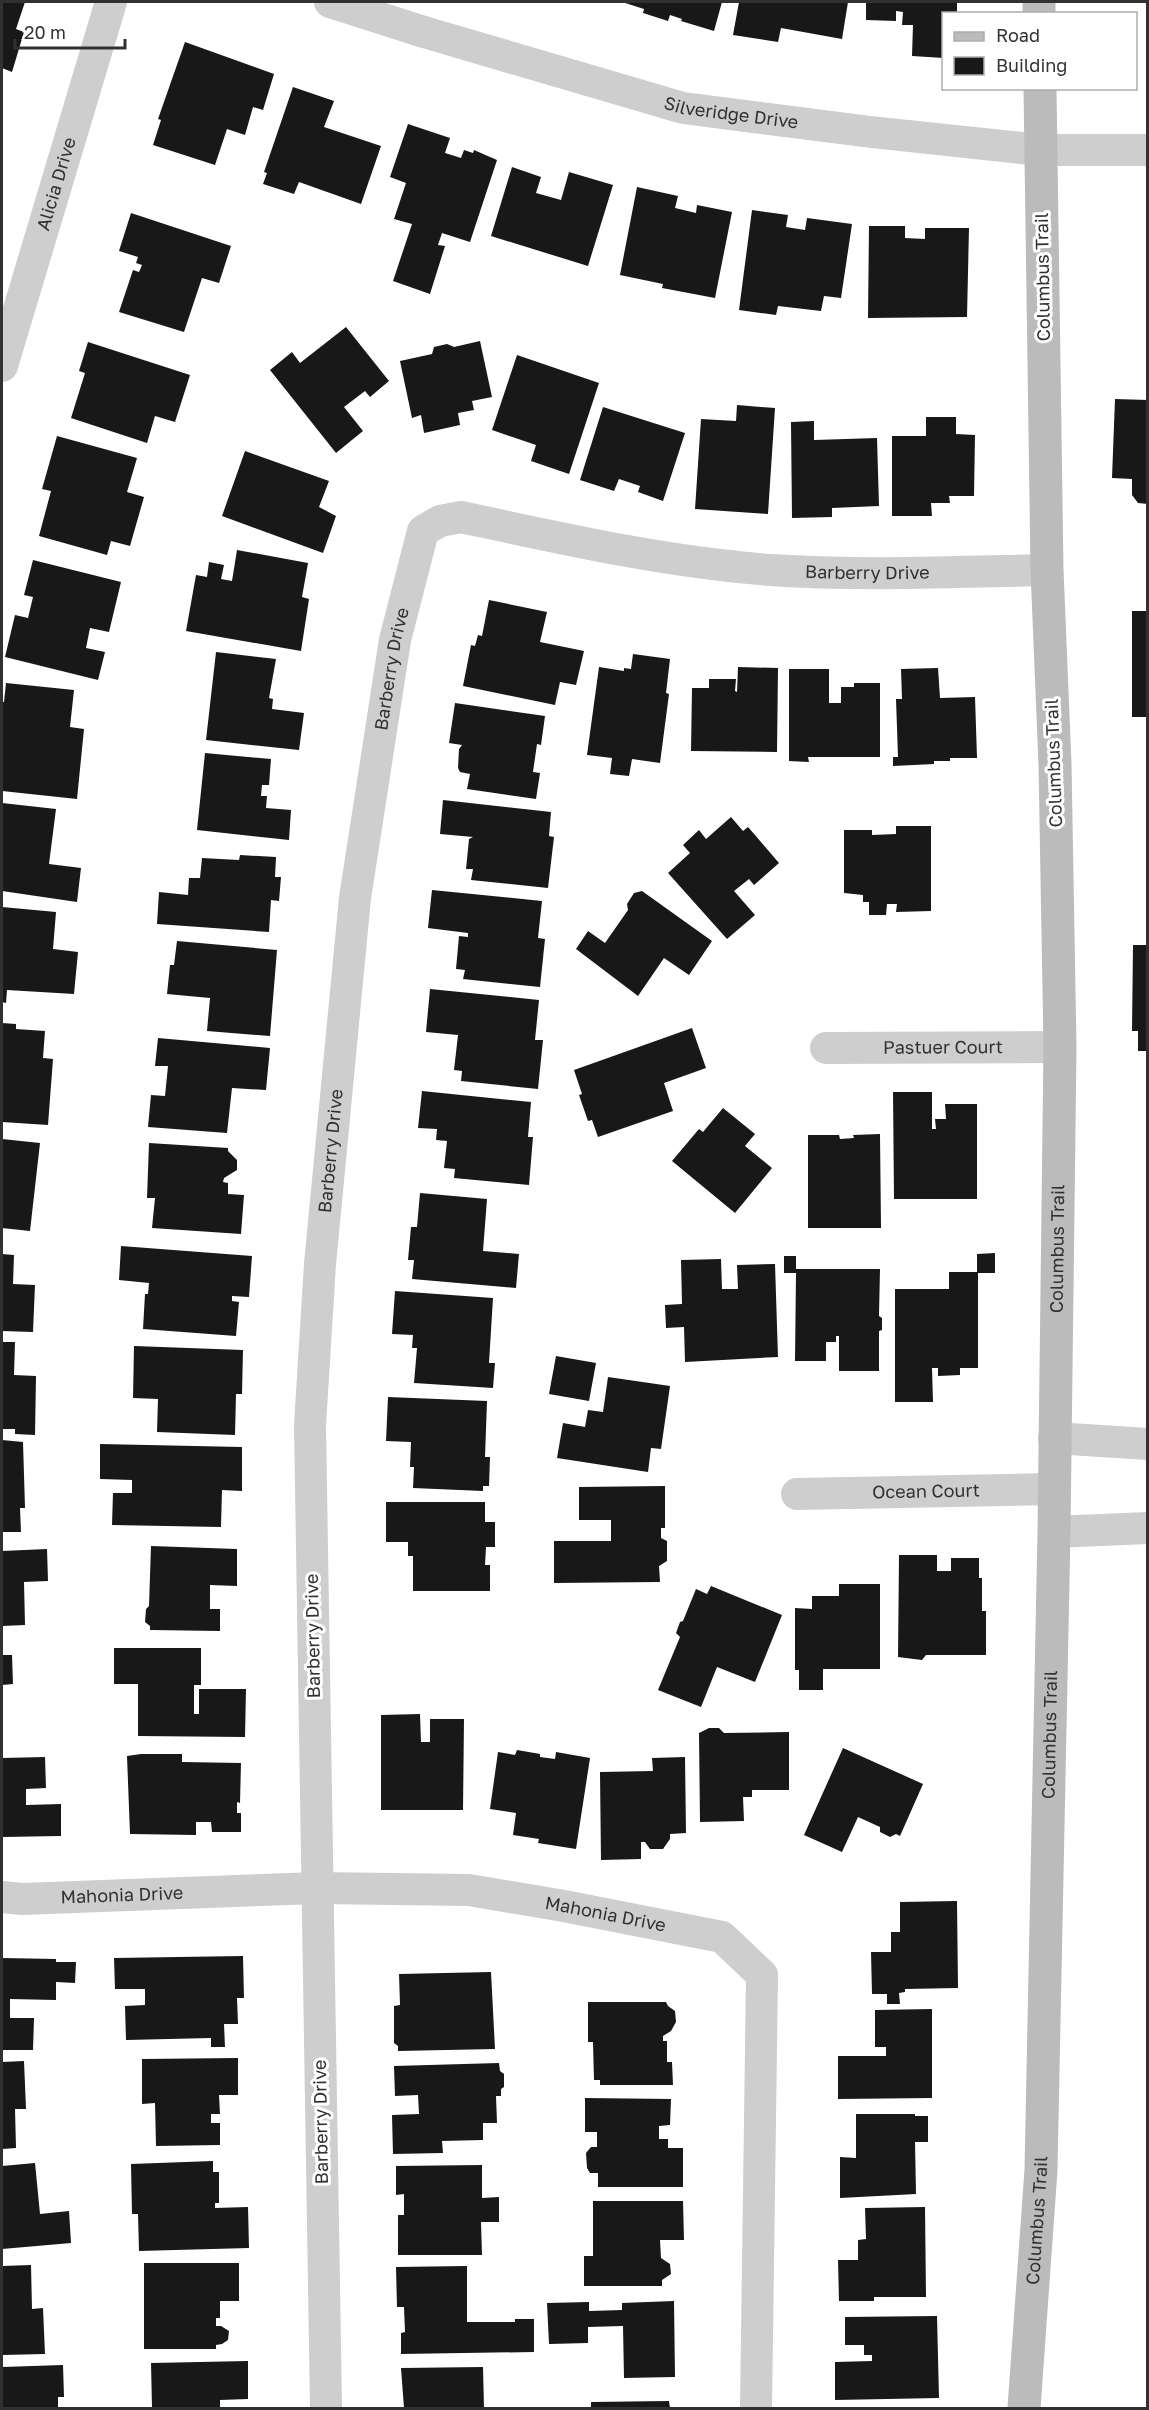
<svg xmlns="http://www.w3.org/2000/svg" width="1149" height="2410" font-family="'Golos Text',sans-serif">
<rect width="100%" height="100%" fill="#fff"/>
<g fill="#181818">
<polygon points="2,2 25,2 16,29 24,32 12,72 2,68"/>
<polygon points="622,2 722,2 714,31 681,21 682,19 670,15 668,21 643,13 644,9"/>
<polygon points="739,2 848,2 842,39 781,28 778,42 733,35"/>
<polygon points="866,2 957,2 957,14 944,14 944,58 912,56 913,25 902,25 903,12 896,11 896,21 866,20"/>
<polygon points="185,42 274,74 263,110 253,107 245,135 227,129 215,165 153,145 161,120 158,119"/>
<polygon points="293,87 334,101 324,127 381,146 361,204 299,182 294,194 263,184 267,173 264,172"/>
<polygon points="408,124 450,138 445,153 461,158 464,150 473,153 474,150 497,160 470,242 442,233 438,245 445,246 430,294 393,281 412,224 394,219 406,183 390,177"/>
<polygon points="512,167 541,177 536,193 561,200 569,172 613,185 588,266 491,236"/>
<polygon points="637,187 678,196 675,208 696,213 697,205 732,212 715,298 662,288 663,284 620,275"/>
<polygon points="752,210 788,215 786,227 805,230 807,218 852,224 841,298 824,296 821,311 778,306 776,315 739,310"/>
<polygon points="131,213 231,246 219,283 202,278 184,332 119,312 133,270 139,272 142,265 136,263 138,257 119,251"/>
<polygon points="869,226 905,226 905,238 925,239 925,228 969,228 967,317 868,318"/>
<polygon points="346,327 389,381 370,397 365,391 344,407 363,431 336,453 270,370 292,352 300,363"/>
<polygon points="480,341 492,397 472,401 474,410 458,413 460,425 424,433 421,415 412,418 400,361 432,354 434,347 447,344 454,347"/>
<polygon points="88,342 190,375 175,422 155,416 147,443 71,418 85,373 79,371"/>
<polygon points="517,355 599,383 569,474 531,461 536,445 492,430"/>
<polygon points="1115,399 1148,400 1148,504 1138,503 1132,495 1132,479 1112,478"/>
<polygon points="737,405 775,408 768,514 695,509 701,419 736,421"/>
<polygon points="603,407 685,433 663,501 638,492 640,486 619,479 614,491 580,480"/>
<polygon points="926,417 956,417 956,434 975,435 974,496 949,496 950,503 931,503 932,516 892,516 892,436 926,436"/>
<polygon points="814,421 814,440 877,438 879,506 832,508 832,517 792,518 791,422"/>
<polygon points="57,436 137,458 127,492 144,497 130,546 111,541 107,555 39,536 51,491 42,489"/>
<polygon points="245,451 329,481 319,507 336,516 323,553 222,516"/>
<polygon points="237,550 308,563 302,597 309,599 301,651 186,631 196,575 207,577 209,562 224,565 221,579 232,581"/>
<polygon points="33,560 121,582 109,632 90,628 86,648 105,652 98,680 5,657 15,615 28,618 33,597 24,595"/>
<polygon points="489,600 547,612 540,642 584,651 576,685 560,682 555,705 463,686 471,645 475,646 478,635 482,636"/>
<rect x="1132" y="611" width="16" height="106"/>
<polygon points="216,652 276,659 269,698 273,699 272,709 304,713 299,750 206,740"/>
<polygon points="633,654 670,659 666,693 669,694 660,763 632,759 629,776 610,774 612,758 587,755 599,667 624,671 624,668 631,669"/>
<polygon points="738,667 778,668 777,752 691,751 692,688 709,688 709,679 736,679 735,691 737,692"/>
<polygon points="938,668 940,698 975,697 977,758 950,758 950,761 934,761 934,764 893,766 893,757 898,757 896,699 902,699 901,669"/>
<polygon points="789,669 829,669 829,703 841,703 841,687 854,687 854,683 880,683 880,757 808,757 809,762 789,761"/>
<polygon points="6,683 74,690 70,727 84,729 77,799 2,791 2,702 4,702"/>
<polygon points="455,703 545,716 541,745 537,744 533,772 540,773 536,799 467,789 470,774 460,772 458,768 459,749 462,745 449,743"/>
<polygon points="205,753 271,759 269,785 262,785 261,796 267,796 266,808 291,810 289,840 197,830"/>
<polygon points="443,800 551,812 549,836 554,837 548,888 471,880 473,869 466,869 469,839 473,837 440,834"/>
<polygon points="2,803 56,809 49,864 81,868 77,902 2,891"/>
<polygon points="731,817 743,831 748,827 779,863 754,885 749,879 734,891 755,915 727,939 668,873 690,853 683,845 699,830 706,839"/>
<polygon points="896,826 931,826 931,911 896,912 897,904 887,904 886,915 869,915 869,902 863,902 863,895 844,893 844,830 872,830 872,835 896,834"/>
<polygon points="240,855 276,857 275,877 281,877 279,901 271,900 269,932 157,924 159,892 188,895 189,878 200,878 202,858 239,860"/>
<polygon points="432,890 542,901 538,938 545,939 540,987 463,979 465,970 456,969 459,936 468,937 468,933 428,928"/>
<polygon points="642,891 712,941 689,975 664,958 638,996 576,949 588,931 605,943 628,910 627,904 634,893"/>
<polygon points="2,907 56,912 53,949 78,952 74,994 7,990 6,1003 2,1002"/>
<polygon points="177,941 277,950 270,1036 207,1031 210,998 167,994 170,965 174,965"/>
<polygon points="1133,945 1148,945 1148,1051 1138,1051 1138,1031 1132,1031"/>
<polygon points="430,989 539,1000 535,1040 543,1040 538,1089 461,1081 462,1071 454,1070 458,1035 426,1032"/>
<polygon points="2,1023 16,1024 16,1029 45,1031 43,1058 53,1059 48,1125 2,1122"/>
<polygon points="692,1028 706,1068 664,1083 673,1111 598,1137 592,1120 588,1121 579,1095 582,1094 574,1070"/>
<polygon points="158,1038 270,1048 266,1090 232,1088 227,1133 148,1127 151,1095 165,1096 168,1066 155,1066"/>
<polygon points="422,1091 531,1102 528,1137 533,1137 529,1185 454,1178 455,1169 444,1168 447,1141 436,1140 437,1129 418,1128"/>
<polygon points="893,1092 932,1092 932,1129 936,1129 935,1119 946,1119 945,1104 977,1104 977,1199 894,1199"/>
<polygon points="723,1108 755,1134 745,1146 772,1168 735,1213 672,1161 699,1129 703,1132"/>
<polygon points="880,1134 881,1228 808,1228 808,1135 839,1135 840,1139 854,1138 853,1135"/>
<polygon points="2,1139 40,1143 30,1231 2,1228"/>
<polygon points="149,1143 228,1148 228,1151 237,1160 237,1170 224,1178 223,1182 228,1183 228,1194 244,1195 241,1234 152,1228 155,1198 147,1198"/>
<polygon points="420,1193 487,1199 483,1251 519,1254 516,1288 412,1279 414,1260 408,1260 411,1227 417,1227"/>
<polygon points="121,1246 252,1256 249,1297 232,1296 232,1301 239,1302 236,1336 143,1329 145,1294 148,1294 149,1283 119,1280"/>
<polygon points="995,1253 995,1273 978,1273 978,1368 960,1368 960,1375 938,1376 938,1368 932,1368 933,1402 895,1402 895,1289 949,1289 949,1272 977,1272 977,1254"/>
<polygon points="2,1254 14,1255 13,1284 35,1285 33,1332 2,1331"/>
<polygon points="784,1256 796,1256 796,1269 880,1269 879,1316 882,1318 882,1330 879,1331 879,1371 839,1371 839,1336 836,1336 836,1342 826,1342 826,1361 795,1361 796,1273 784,1273"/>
<polygon points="721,1259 722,1289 738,1289 737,1265 775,1264 778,1357 685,1362 684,1327 666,1328 665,1305 682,1304 681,1260"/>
<polygon points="395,1291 493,1298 489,1363 495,1363 493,1388 414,1383 417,1348 412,1348 413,1335 392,1334"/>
<polygon points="2,1342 15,1342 14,1375 36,1376 35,1435 15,1434 15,1429 2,1429"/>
<polygon points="134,1346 243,1350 242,1394 236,1394 235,1435 157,1432 158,1399 133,1398"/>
<polygon points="556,1356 596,1363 589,1401 549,1394"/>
<polygon points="608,1377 670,1386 661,1449 651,1448 648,1472 557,1458 563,1423 585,1427 588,1410 603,1412"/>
<polygon points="388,1397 487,1401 485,1457 490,1457 489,1486 483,1486 483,1491 413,1488 414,1467 410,1467 411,1442 386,1441"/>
<polygon points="2,1440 23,1442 25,1508 20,1508 21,1532 2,1532"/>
<polygon points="100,1444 242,1447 242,1491 222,1490 221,1527 112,1525 113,1493 132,1493 132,1480 100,1479"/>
<polygon points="665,1486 665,1528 661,1528 661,1538 667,1541 667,1561 659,1566 660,1582 554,1583 554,1541 611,1541 611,1520 579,1520 579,1487"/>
<polygon points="386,1502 485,1502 485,1522 495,1522 495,1547 486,1547 485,1565 490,1565 490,1591 413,1591 413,1556 408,1556 408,1542 386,1542"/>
<polygon points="151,1546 237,1549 237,1586 210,1585 210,1609 220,1609 220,1631 150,1630 150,1626 145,1622 146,1609 149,1606"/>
<polygon points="47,1549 48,1581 24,1582 25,1625 2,1626 2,1551"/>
<polygon points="899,1555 937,1555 937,1571 951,1571 951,1558 979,1558 979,1578 982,1578 982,1611 986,1611 986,1655 926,1655 922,1660 898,1657"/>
<polygon points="839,1584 880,1584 880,1669 823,1669 823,1690 799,1690 799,1670 795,1670 795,1608 812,1609 812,1596 839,1596"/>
<polygon points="711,1586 782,1615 755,1682 717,1667 701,1707 658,1690 680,1637 676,1633 680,1622 683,1621 696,1589 707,1594"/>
<polygon points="114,1648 201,1648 201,1685 194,1685 194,1714 199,1714 199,1689 246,1689 245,1737 138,1736 138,1684 114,1684"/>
<polygon points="2,1655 12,1655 13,1684 2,1685"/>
<polygon points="420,1714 421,1742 430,1742 430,1719 464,1719 463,1810 381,1810 381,1715"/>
<polygon points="709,1728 719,1728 724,1733 789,1732 789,1790 752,1790 752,1797 743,1797 744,1821 700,1822 699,1733"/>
<polygon points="843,1748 923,1784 900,1836 896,1834 890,1837 880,1832 880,1827 858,1817 842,1852 804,1835"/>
<polygon points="517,1750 540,1754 540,1757 555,1759 556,1752 590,1758 576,1849 538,1843 539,1839 513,1835 516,1813 490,1809 498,1752 515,1755"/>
<polygon points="141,1754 182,1754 182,1762 241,1763 240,1803 237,1802 237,1813 241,1813 241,1832 212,1832 211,1822 196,1822 196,1835 130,1834 127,1756"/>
<polygon points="45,1757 46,1788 26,1789 26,1805 61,1804 61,1836 2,1837 2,1758"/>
<polygon points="685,1757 686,1833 670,1834 670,1839 663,1849 650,1849 645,1842 641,1842 641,1859 601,1860 600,1772 653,1771 652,1758"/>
<polygon points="957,1901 958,1988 905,1989 905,1992 899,1993 900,2004 887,2004 887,1994 872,1994 871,1952 891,1952 891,1932 900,1932 900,1902"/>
<polygon points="243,1956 244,1998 237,1998 238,2024 224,2024 225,2047 211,2047 211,2038 126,2040 125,2006 145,2005 145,1989 115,1989 114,1958"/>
<polygon points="2,1958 56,1959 56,1962 76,1962 75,1983 56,1982 56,2000 10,1999 10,2018 34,2018 33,2050 2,2050"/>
<polygon points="491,1972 495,2049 398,2051 398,2046 394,2043 394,2006 400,2005 399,1974"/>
<polygon points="588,2002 666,2002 668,2006 675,2011 676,2022 671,2031 663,2036 663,2041 667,2041 667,2062 672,2062 673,2085 600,2085 600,2080 594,2080 593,2042 588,2042"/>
<polygon points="932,2009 932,2098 838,2099 838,2056 886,2056 886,2047 875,2047 875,2010"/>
<polygon points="238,2058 238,2095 219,2095 220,2114 211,2114 211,2123 220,2123 220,2145 156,2146 155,2103 142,2104 142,2059"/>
<polygon points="24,2061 26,2109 15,2109 16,2148 2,2149 2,2062"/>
<polygon points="499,2063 500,2071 504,2074 504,2087 501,2089 501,2096 496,2096 497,2123 483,2123 483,2140 442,2141 443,2153 393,2154 392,2115 419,2114 418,2095 395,2096 394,2066"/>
<polygon points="585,2098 671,2099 670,2125 659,2126 659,2139 668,2139 668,2148 683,2148 683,2187 598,2187 598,2173 590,2173 587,2168 586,2153 591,2147 597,2147 597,2132 585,2132"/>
<polygon points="856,2114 915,2114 915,2116 928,2116 928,2142 915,2142 916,2194 840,2198 840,2157 856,2158"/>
<polygon points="213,2161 213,2172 219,2172 219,2203 215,2203 215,2208 248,2207 249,2248 139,2251 138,2214 132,2214 131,2164"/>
<polygon points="35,2163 40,2214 69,2211 71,2243 2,2249 2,2166"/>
<polygon points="482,2165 482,2198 499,2197 499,2222 481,2222 482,2255 398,2255 398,2215 404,2215 404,2194 396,2195 396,2166"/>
<polygon points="593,2201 683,2201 684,2240 660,2240 661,2258 670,2264 671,2274 662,2280 662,2286 584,2286 584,2256 593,2256"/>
<polygon points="925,2207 926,2297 874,2297 874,2301 839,2301 838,2260 858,2260 858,2240 866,2239 865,2208"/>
<polygon points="144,2263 239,2263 239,2301 220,2301 220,2318 216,2318 216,2326 221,2326 229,2331 228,2340 222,2344 216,2345 216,2349 144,2349"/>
<polygon points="31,2265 32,2309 43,2308 45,2354 2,2355 2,2266"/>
<polygon points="467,2266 467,2322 515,2322 515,2319 534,2319 534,2352 401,2354 401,2333 405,2332 404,2307 397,2307 396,2267"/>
<polygon points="674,2301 675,2377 624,2378 623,2326 588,2327 588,2343 549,2344 547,2303 589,2302 589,2311 622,2310 622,2303"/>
<polygon points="937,2316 939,2398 835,2400 835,2362 872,2361 872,2355 864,2355 864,2345 845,2345 845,2317"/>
<polygon points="248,2361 248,2399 220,2400 220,2408 152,2408 151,2363"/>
<polygon points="63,2365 64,2397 58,2397 58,2408 2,2408 2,2367"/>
<polygon points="483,2367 484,2408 404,2408 401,2368"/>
<polygon points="669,2401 670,2408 591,2408 591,2402"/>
</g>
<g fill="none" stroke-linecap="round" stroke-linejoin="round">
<g stroke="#cecece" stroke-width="32">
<path id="s1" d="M330,2L424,32L683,108L871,132L1041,150H1148"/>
<path id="s2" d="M2,366L111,2"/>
<path id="s3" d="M826,1048L1060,1047"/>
<polyline points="1054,1438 1148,1444"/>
<path id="s4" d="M797,1494L1054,1489"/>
<polyline points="1054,1532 1148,1528"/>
<path id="s5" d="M2,1897L22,1899L317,1888L469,1890L564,1906L722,1937L762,1975L756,2408"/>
<path id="s6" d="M326,2408L310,1425L320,1264L355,898L395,640L423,531L440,521L461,517C564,539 665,562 770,570C862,576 955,572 1047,570"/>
</g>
<g stroke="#bbb" stroke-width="33">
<polyline points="1039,2 1039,14"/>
<path id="s7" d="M1024,2408L1041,2170L1054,1532L1060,1047L1055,764L1047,570L1040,88"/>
</g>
</g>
<g text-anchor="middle" stroke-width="6" stroke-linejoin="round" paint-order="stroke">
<g font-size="18" fill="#313131" stroke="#fff">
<text dy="6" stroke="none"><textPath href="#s1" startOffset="417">Silveridge Drive</textPath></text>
<text dy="6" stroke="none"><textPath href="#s2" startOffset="190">Alicia Drive</textPath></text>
<text transform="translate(1043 277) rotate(-91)" y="6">Columbus Trail</text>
<text dy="6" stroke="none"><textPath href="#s6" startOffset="2338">Barberry Drive</textPath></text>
<text dy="6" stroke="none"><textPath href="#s6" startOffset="1744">Barberry Drive</textPath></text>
<text transform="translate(1054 763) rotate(-92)" y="6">Columbus Trail</text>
<text dy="6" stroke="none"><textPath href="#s3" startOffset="117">Pastuer Court</textPath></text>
<text dy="6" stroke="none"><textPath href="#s6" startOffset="1258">Barberry Drive</textPath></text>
<text dy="6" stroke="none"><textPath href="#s7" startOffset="1160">Columbus Trail</textPath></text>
<text dy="6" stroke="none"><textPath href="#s4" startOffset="129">Ocean Court</textPath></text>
<text transform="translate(313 1636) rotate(-91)" y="6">Barberry Drive</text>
<text dy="6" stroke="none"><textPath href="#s7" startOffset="674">Columbus Trail</textPath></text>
<text dy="6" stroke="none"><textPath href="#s5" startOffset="120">Mahonia Drive</textPath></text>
<text dy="6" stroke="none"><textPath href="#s5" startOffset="606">Mahonia Drive</textPath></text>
<text transform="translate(321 2122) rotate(-91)" y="6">Barberry Drive</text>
<text dy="6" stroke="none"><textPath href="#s7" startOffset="188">Columbus Trail</textPath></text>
</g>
</g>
<rect width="1149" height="2410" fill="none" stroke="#313131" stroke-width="6"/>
<rect x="942" y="12" width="195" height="78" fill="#ffffff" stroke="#adadad" stroke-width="1.5"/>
<rect x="954" y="32" width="30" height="9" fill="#bbbbbb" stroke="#adadad" stroke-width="1.5"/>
<text x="996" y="42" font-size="18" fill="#313131">Road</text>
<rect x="954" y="57" width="30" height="18" fill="#181818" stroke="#adadad" stroke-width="1.5"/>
<text x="996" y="72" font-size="18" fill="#313131">Building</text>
<path d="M15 39v9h110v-9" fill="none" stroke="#313131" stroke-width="3"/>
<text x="24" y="39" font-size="18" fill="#313131" stroke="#ffffff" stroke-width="4.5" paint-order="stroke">20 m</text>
</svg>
